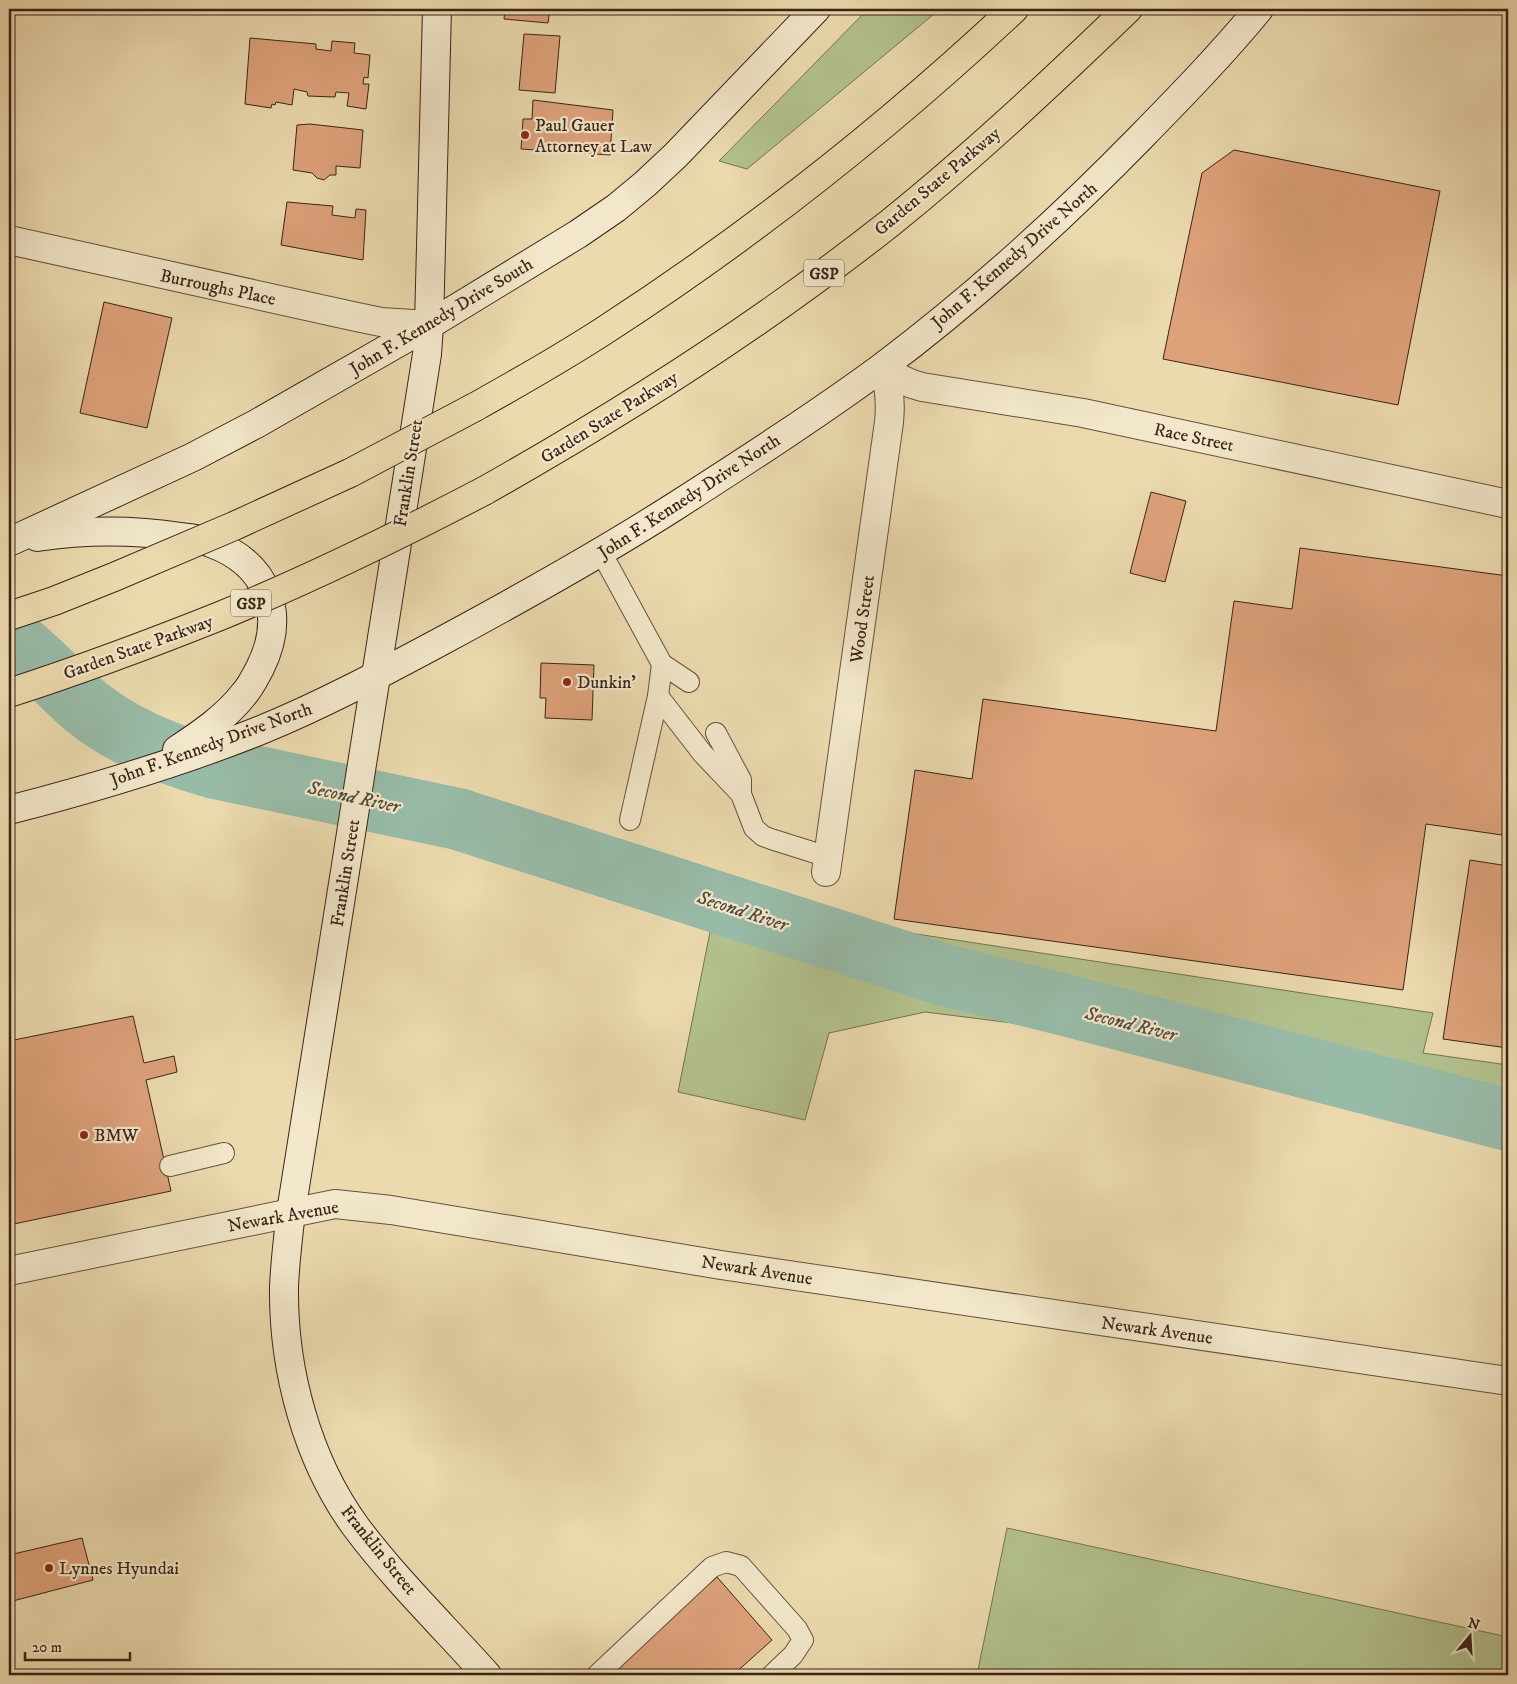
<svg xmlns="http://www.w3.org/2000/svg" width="1517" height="1684" font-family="'IM FELL DW Pica',serif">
<rect width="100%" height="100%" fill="#ebdaae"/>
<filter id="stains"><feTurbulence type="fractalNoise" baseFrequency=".004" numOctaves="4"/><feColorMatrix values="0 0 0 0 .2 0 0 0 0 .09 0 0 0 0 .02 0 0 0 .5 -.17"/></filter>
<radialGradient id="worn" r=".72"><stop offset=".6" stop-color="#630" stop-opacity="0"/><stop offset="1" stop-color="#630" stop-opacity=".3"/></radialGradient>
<g fill="#b2c18e" stroke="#767253">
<polygon points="868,9 940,9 747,169 719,161"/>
<polygon points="711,927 910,933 1433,1013 1423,1053 1508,1065 1508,1120 1245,1052 925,1012 829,1033 805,1120 678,1092"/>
<polygon points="1007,1528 1508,1637 1508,1675 977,1675"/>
</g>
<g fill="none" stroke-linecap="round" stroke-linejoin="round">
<path stroke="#98bba8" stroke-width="62" d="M9,637C37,657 59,684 85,706C123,737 168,755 215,768L458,819L944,975L1069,1006L1508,1120"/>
</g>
<g fill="#dea27b" stroke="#3a2318">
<polygon points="505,9 550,9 548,23 504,19"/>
<polygon points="553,9 581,9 580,12"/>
<polygon points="524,34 560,36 555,93 519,90"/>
<polygon points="250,38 316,44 316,49 331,51 332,41 355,43 354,53 370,55 368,78 364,77 363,84 369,84 366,109 347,106 349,93 336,92 335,97 308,96 307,92 294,89 292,105 276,102 275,105 272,104 271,108 245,104"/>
<polygon points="533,100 613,110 610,155 521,149 523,119 532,119"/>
<polygon points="310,124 363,130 360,168 336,166 336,175 330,175 324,180 317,178 312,173 293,170 297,125"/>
<polygon points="1234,150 1440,191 1398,405 1163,359 1202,173"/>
<polygon points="287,202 333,206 332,215 355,218 356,209 366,210 363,260 281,245"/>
<polygon points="104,302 172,318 147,428 80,413"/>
<polygon points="1151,492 1186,501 1165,582 1130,573"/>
<polygon points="1300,548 1508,576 1508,788 1502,835 1426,824 1403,990 894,919 915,770 972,779 983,699 1216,731 1234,601 1292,609"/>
<polygon points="541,663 594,665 592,720 545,718 546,698 540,698"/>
<polygon points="1470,860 1508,866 1508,1048 1443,1039"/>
<polygon points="133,1016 144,1063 174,1056 177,1072 146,1080 171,1191 9,1225 9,1041"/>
<polygon points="82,1538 93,1580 9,1602 9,1555"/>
<polygon points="717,1577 772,1640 733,1675 606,1675"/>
</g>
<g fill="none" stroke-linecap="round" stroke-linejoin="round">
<g stroke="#66513e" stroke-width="22">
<g id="lane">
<polyline points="601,552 662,664 658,696 630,820"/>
<polyline points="662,664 689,682"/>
<polyline points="658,696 703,754 741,794"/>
<polyline points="716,733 741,780 741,794 754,828 763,836 771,839 828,857"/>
<polyline points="170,1166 224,1153"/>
<polyline points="597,1675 712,1567 726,1562 741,1566 797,1629 803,1640 793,1655 772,1675"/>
</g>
</g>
<g stroke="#66513e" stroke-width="30">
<g id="street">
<polyline points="9,240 352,316 381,322 429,325"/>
<path d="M883,367C895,377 906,383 922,387L1083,413L1508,504"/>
<path d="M826,872L889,422C891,402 890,386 883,367"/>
<polyline points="9,1271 335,1204 391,1210 721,1265 1508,1381"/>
</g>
</g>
<g stroke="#3a2318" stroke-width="30">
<g id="secondary">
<path d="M437,9L429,325L427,354L291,1212C288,1237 285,1262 284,1287C283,1370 307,1460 356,1527C394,1578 444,1627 487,1675"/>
<path d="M37,537C84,530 135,530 181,537C191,538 202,539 211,543C268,564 287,614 260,668C255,677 251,686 244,694C226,717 201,734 177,750"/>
<polyline points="9,542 193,457 256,424 429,325 578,234 616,208 645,184 676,155 816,9"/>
<path d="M9,810C95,788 179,763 261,730C322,705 380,674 438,643C518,600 597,556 674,507C744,462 814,417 881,368C974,298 1060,220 1141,137C1182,95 1222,54 1259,9"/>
</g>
</g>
<g stroke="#3a2318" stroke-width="30">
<g id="highway">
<path d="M475,407C518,383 560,359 602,332C749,237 886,129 1014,9"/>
<path d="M484,491C626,411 762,324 890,223C973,156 1051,83 1128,9"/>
</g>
</g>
<use href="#lane" stroke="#f2e7ca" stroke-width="20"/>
<use href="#street" stroke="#f2e7ca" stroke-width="28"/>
<use href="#secondary" stroke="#f2e7ca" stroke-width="28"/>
<use href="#highway" stroke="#ebdaae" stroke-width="28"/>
<g stroke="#3a2318" stroke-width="30" stroke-linecap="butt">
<g id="highway-bridge">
<polyline points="9,616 54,601 114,577 234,526 350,473 475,407"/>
<path d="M9,693C80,670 150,644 220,616C310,579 398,536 484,491"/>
</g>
</g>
<use href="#highway-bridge" stroke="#ebdaae" stroke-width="28"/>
</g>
<g fill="#8f2418" stroke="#f2e7ca" stroke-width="2">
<circle cx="525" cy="135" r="5"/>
<circle cx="567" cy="682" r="5"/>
<circle cx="84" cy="1135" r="5"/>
<circle cx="49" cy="1568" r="5"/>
</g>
<g text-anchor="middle" stroke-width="4.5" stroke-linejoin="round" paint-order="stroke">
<g fill="#f2e7ca" stroke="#715e4d" stroke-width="1">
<rect x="804" y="259.5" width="40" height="27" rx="4"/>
<rect x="231" y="589.5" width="40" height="27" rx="4"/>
</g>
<g font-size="16" font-weight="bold" fill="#3a2318">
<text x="824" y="279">GSP</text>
<text x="251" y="609">GSP</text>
</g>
<g font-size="18" fill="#3a2318" stroke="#f2e7ca" text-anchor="start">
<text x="535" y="131">Paul Gauer<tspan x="535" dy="21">Attorney at Law</tspan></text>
<text x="577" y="688">Dunkin'</text>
<text x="94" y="1141">BMW</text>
<text x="59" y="1574">Lynnes Hyundai</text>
</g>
<g font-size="18" fill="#3a2318" stroke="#f2e7ca">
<text transform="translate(937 181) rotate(-40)" y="6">Garden State Parkway</text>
<text transform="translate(1014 255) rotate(-41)" y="6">John F. Kennedy Drive North</text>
<text transform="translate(218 287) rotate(12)" y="6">Burroughs Place</text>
<text transform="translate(441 316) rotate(-31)" y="6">John F. Kennedy Drive South</text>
<text transform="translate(609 417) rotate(-32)" y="6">Garden State Parkway</text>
<text transform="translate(1194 437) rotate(12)" y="6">Race Street</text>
<text transform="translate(408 473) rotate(-81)" y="6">Franklin Street</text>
<text transform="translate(689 496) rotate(-33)" y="6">John F. Kennedy Drive North</text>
<text transform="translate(862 619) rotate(-82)" y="6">Wood Street</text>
<text transform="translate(138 647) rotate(-20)" y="6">Garden State Parkway</text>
<text transform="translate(211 744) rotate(-20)" y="6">John F. Kennedy Drive North</text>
<text transform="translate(345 873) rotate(-81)" y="6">Franklin Street</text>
<text transform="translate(283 1216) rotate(-10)" y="6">Newark Avenue</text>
<text transform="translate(757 1270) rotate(9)" y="6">Newark Avenue</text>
<text transform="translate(1157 1330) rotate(8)" y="6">Newark Avenue</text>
<text transform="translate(379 1550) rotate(51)" y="6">Franklin Street</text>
</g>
<g font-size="19" font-style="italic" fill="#52493c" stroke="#f2e7ca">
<text transform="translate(354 796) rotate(12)" y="7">Second River</text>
<text transform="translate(743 910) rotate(18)" y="7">Second River</text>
<text transform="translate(1131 1023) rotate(14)" y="7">Second River</text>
</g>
</g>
<rect width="1517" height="1684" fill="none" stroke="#ebdaae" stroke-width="30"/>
<rect x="10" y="10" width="1497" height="1664" fill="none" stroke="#3a2318" stroke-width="2.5"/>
<rect x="15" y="15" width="1487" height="1654" fill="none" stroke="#3a2318"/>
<g transform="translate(1470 1636) rotate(18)" stroke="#f2e7ca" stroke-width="4" paint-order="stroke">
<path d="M0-4L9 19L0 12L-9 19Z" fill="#3a2318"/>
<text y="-8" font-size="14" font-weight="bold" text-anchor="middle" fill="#3a2318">N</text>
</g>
<path d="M25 1652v8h105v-8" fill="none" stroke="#3a2318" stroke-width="2.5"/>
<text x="32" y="1652" font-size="15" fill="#3a2318" stroke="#f2e7ca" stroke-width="4" paint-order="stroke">20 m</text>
<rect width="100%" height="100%" filter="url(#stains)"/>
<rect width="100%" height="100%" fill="url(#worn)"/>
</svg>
